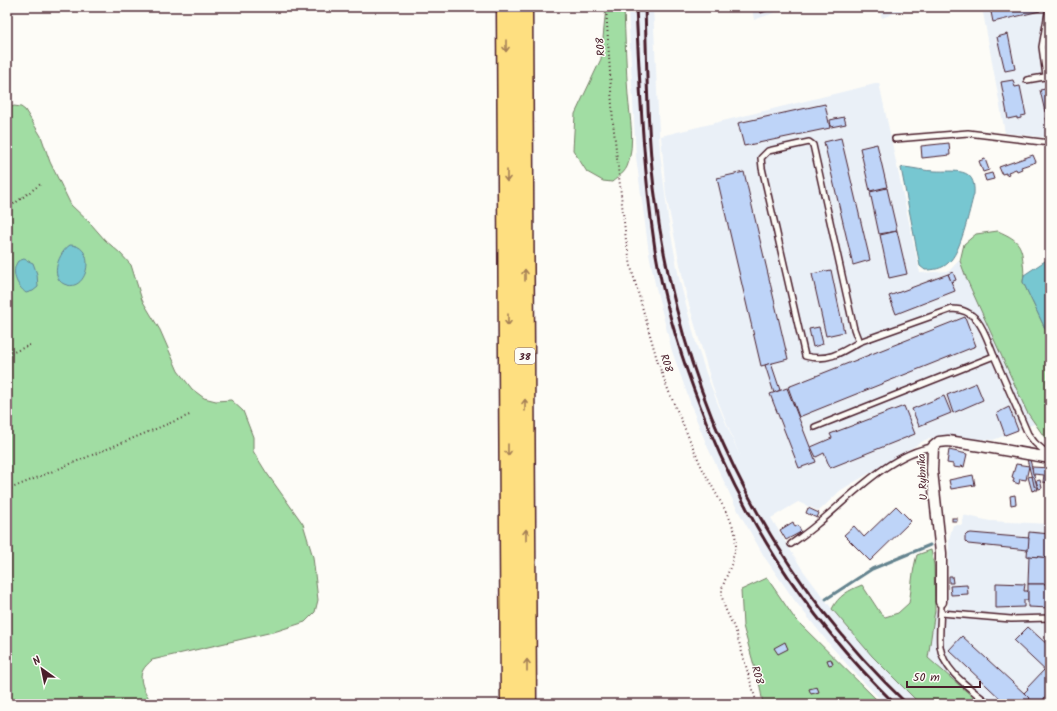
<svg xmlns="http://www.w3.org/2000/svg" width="1057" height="711" font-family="Kalam,sans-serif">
<rect width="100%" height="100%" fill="#fdfcf7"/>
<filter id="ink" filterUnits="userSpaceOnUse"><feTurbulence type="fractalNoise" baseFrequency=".025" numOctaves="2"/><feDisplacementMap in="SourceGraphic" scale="8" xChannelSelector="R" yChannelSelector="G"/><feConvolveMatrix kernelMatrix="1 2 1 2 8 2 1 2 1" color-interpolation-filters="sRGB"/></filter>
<g filter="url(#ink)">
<g fill="#eaf0f7">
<polygon points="628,7 653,7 660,153 668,218 679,278 696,343 707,376 719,407 741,459 714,391 686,294 666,195 661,136 879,83 920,273 949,271 967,252 1037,423 993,440 940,436 925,440 841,490 819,511 798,502 771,518 802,569 832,609 872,656 920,704 885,704 852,670 830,645 795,601 765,558 736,507 708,448 695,416 672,351 655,284 649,253 636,157"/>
<polygon points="752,7 790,7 754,20"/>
<polygon points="879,7 910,7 882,18"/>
<polygon points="982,7 1050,7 1050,138 1005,133"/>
<polygon points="963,515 990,521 1050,524 1050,704 981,704 928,658 935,610 948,609 949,539 953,525 962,525"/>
</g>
<g fill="#a1dda3" stroke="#767e67">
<path d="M606,7H624C625,37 626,67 628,96C630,119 635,142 628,164C626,172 618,177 612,182L603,181L587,172L573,150L575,114L601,59Z"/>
<path d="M14,106L21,107L25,110L41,136L50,162L71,205L91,224L105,240L120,253L131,265L142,300L160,330L178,371L192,389L204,398L216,401L231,400L243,411L253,437V451L266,472L303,524L313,557L318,600L315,612L305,622L277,631L152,660C149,663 145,666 143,670C137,681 147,696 153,704H7V109Z"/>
<path d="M998,231C1016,239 1022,243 1023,263C1024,270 1024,275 1023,282L1050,339V443L1045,438L1027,412L967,280L960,261L964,244L976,234Z"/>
<path d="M931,550L934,565L935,610L928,658L981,704H920L872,656L832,609C838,596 849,590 862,585L881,614L885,617L898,613L909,603C912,587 912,571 917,555Z"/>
<polygon points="767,578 795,619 881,704 763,704 760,687 743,626 741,590"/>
</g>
<g fill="#77c7d1" stroke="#65848f">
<path d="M904,167C914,168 925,171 935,171C955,172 976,166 974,194C969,211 961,253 948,263C942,269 933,270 925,270L920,266L901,168Z"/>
<path d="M70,245C98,245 88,295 64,284C49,277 59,252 70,245Z"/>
<path d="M24,259L33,263L37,274L38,287L33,291L26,293C17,286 10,272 18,261Z"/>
<polygon points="1048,259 1050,259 1050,339 1023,282 1024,275"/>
</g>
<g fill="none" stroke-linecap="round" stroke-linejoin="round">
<polyline stroke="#65848f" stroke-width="3" points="826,599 872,569 930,545"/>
</g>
<g fill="#bed4f8" stroke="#4a1f2b">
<polygon points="759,7 777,7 761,13"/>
<polygon points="990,7 1039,7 1040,11 993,22"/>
<polygon points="1008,34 1015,69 1005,71 997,37"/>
<polygon points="1013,80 1015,87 1020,86 1026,115 1021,116 1021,118 1017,119 1017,117 1008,119 1001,82"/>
<polygon points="1050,88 1050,110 1045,112 1040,90"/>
<polygon points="825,104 830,128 744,146 738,123"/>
<polygon points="844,117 846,124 831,127 830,120"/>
<polygon points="1050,117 1050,127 1048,127 1046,118"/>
<polygon points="841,138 870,260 853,265 824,142"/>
<polygon points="949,143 950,155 922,158 921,146"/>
<polygon points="877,144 887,187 870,191 860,148"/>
<polygon points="1033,155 1036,162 1021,167 1022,169 1017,171 1016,169 1008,172 1009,174 1006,175 1006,173 1002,174 999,167"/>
<polygon points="985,159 989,170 983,172 979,161"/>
<polygon points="744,172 788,359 761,366 717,178"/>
<polygon points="992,173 994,179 986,181 984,175"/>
<polygon points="887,188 897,231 879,234 870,192"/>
<polygon points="897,231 907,274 889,278 880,235"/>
<polygon points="831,270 844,332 826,336 812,274"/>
<polygon points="953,272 956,280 951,282 948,274"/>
<polygon points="948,274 955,291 896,314 889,296"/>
<polygon points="965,317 976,346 799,417 788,387"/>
<polygon points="819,327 823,344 813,347 809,329"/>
<polygon points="771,363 780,390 774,393 765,365"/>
<polygon points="976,383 983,400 953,413 947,395"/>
<polygon points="787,388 816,462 799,468 770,394"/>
<polygon points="944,396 951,413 919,426 912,409"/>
<polygon points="904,406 915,434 830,468 824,453 816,457 811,447 832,438 830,434"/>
<polygon points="1009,407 1018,430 1005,435 997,413"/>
<polygon points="949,450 967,454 964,467 961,466 961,468 953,467 953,464 947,463"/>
<polygon points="1027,459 1030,460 1038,490 1035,490"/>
<polygon points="1016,464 1029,466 1026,480 1020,479 1019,484 1013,482 1014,478 1012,477"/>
<polygon points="1032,467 1050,468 1050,483 1043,482 1044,475 1033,474"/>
<polygon points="973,475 975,485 951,489 949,480"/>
<polygon points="1032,476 1035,490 1032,491 1028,477"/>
<polygon points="1040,480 1042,488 1039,489 1036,481"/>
<polygon points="1015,495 1016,504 1011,505 1010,496"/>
<polygon points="896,506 911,521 870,561 844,535 854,526 864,537"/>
<polygon points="808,508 819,513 817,518 806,513"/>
<rect x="952" y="518" width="5" height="3"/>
<polygon points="793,522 795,527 798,525 801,531 799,533 786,540 780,530"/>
<polygon points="1029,532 1050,534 1050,558 1027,556"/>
<polygon points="971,533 1029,538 1028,550 968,544 965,541 965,536 967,534"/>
<polygon points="1029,556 1050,558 1050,584 1028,584"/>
<polygon points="949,576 952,576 953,583 949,583"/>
<polygon points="996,583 1025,584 1024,591 1028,591 1028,600 1024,600 1024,607 996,608"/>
<polygon points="1028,584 1050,584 1050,608 1028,607"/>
<polygon points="967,585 968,594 951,595 950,586"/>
<polygon points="1028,627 1050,647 1050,675 1014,641"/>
<polygon points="1050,635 1050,646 1045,641"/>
<polygon points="962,636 1024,693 1035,704 1006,704 949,650"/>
<polygon points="785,642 788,649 778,654 774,648"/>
<polygon points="831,659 833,664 829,665 827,660"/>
<polygon points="1044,670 1050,675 1050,692 1041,702 1039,701 1035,704 1024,693 1028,689 1027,688"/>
<polygon points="817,687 819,692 811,694 809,689"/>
</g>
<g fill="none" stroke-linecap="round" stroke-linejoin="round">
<g stroke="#4a1f2b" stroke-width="8">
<g id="lane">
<polyline points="1046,76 1042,47 1049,7"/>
<polyline points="1027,80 1050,76"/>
<polyline points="895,139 968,133 1050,143"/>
<path d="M859,342C841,353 827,362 805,356L762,168L761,158L768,151L809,142L813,145L854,329L859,342L952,309C980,309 985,335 994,356"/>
<polyline points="815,427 994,356 1028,434 1035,443 1049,455"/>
<path d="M791,544C799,538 808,532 816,525C848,499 890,453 933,447"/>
<path d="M941,602C941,616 939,632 940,646C943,671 970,688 989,704"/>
<polyline points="941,613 1011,619 1050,618"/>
</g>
</g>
<g stroke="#4a1f2b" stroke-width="13">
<polyline id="street" points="941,602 941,553 932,471 933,447 939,442 948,441 981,446 1050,458"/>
</g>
<g stroke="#4a1f2b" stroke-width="21">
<g id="highway">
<polyline points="506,7 510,704"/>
<polyline points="523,7 527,704"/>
</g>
</g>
<g stroke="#4a1f2b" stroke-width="2" stroke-dasharray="1 3" stroke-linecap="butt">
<polyline points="606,7 613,122 626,240 632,271 658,363 669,392 702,468 729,517 735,532 736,546 731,565 722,588 722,597 725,608 736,632 757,704"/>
<polyline points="7,209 42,183"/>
<polyline points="7,355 32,344"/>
<polyline points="7,490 192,414"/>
</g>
<use href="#lane" stroke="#fdfcf7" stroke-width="5"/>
<use href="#street" stroke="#fdfcf7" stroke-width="10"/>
<use href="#highway" stroke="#fedf80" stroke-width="18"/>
<g stroke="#4a1f2b" stroke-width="3">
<path d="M636,7C640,88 643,168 655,249C663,296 677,344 694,390C738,512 802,613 895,704"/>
<path d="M645,7C647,67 647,128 654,188C678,388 761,565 907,704"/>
</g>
</g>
<defs><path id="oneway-shaft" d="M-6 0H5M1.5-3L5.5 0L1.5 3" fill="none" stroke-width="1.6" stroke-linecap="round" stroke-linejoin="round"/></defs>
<g stroke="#a47f56">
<use href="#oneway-shaft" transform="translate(506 46) rotate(90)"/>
<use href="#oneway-shaft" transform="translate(507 176) rotate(90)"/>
<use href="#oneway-shaft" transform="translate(525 275) rotate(-90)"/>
<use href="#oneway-shaft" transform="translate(508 320) rotate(90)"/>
<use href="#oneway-shaft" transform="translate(525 405) rotate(-90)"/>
<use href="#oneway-shaft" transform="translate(508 450) rotate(90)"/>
<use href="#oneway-shaft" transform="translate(526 535) rotate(-90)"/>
<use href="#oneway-shaft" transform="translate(527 665) rotate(-90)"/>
</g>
</g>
<g text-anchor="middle" stroke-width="3" stroke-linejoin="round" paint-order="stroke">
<rect fill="#fdfcf7" stroke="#806168" stroke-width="1" x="515" y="348" width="20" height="16" rx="3"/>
<g font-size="10" font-weight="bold" fill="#4a1f2b">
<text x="525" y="360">38</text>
</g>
<g font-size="11" fill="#4a1f2b" stroke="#fdfcf7">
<text transform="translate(600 47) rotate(-94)" y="4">R08</text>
<text transform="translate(667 363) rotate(71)" y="4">R08</text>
<text transform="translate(922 477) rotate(-93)" y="4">U Rybníka</text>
<text transform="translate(758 675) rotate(73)" y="4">R08</text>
</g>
</g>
<rect width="1057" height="711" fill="none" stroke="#fdfcf7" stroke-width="24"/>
<rect x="12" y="12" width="1033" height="687" fill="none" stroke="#4a1f2b" stroke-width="1.5" filter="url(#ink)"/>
<g transform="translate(42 669) rotate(327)" stroke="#fdfcf7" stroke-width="3" paint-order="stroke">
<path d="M0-3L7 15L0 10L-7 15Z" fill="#4a1f2b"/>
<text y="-6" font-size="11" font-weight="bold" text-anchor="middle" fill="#4a1f2b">N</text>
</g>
<path d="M907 681v6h73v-6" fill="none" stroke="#4a1f2b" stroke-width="2"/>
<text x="913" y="681" font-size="12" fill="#4a1f2b" stroke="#fdfcf7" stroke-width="3" paint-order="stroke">50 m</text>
</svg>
